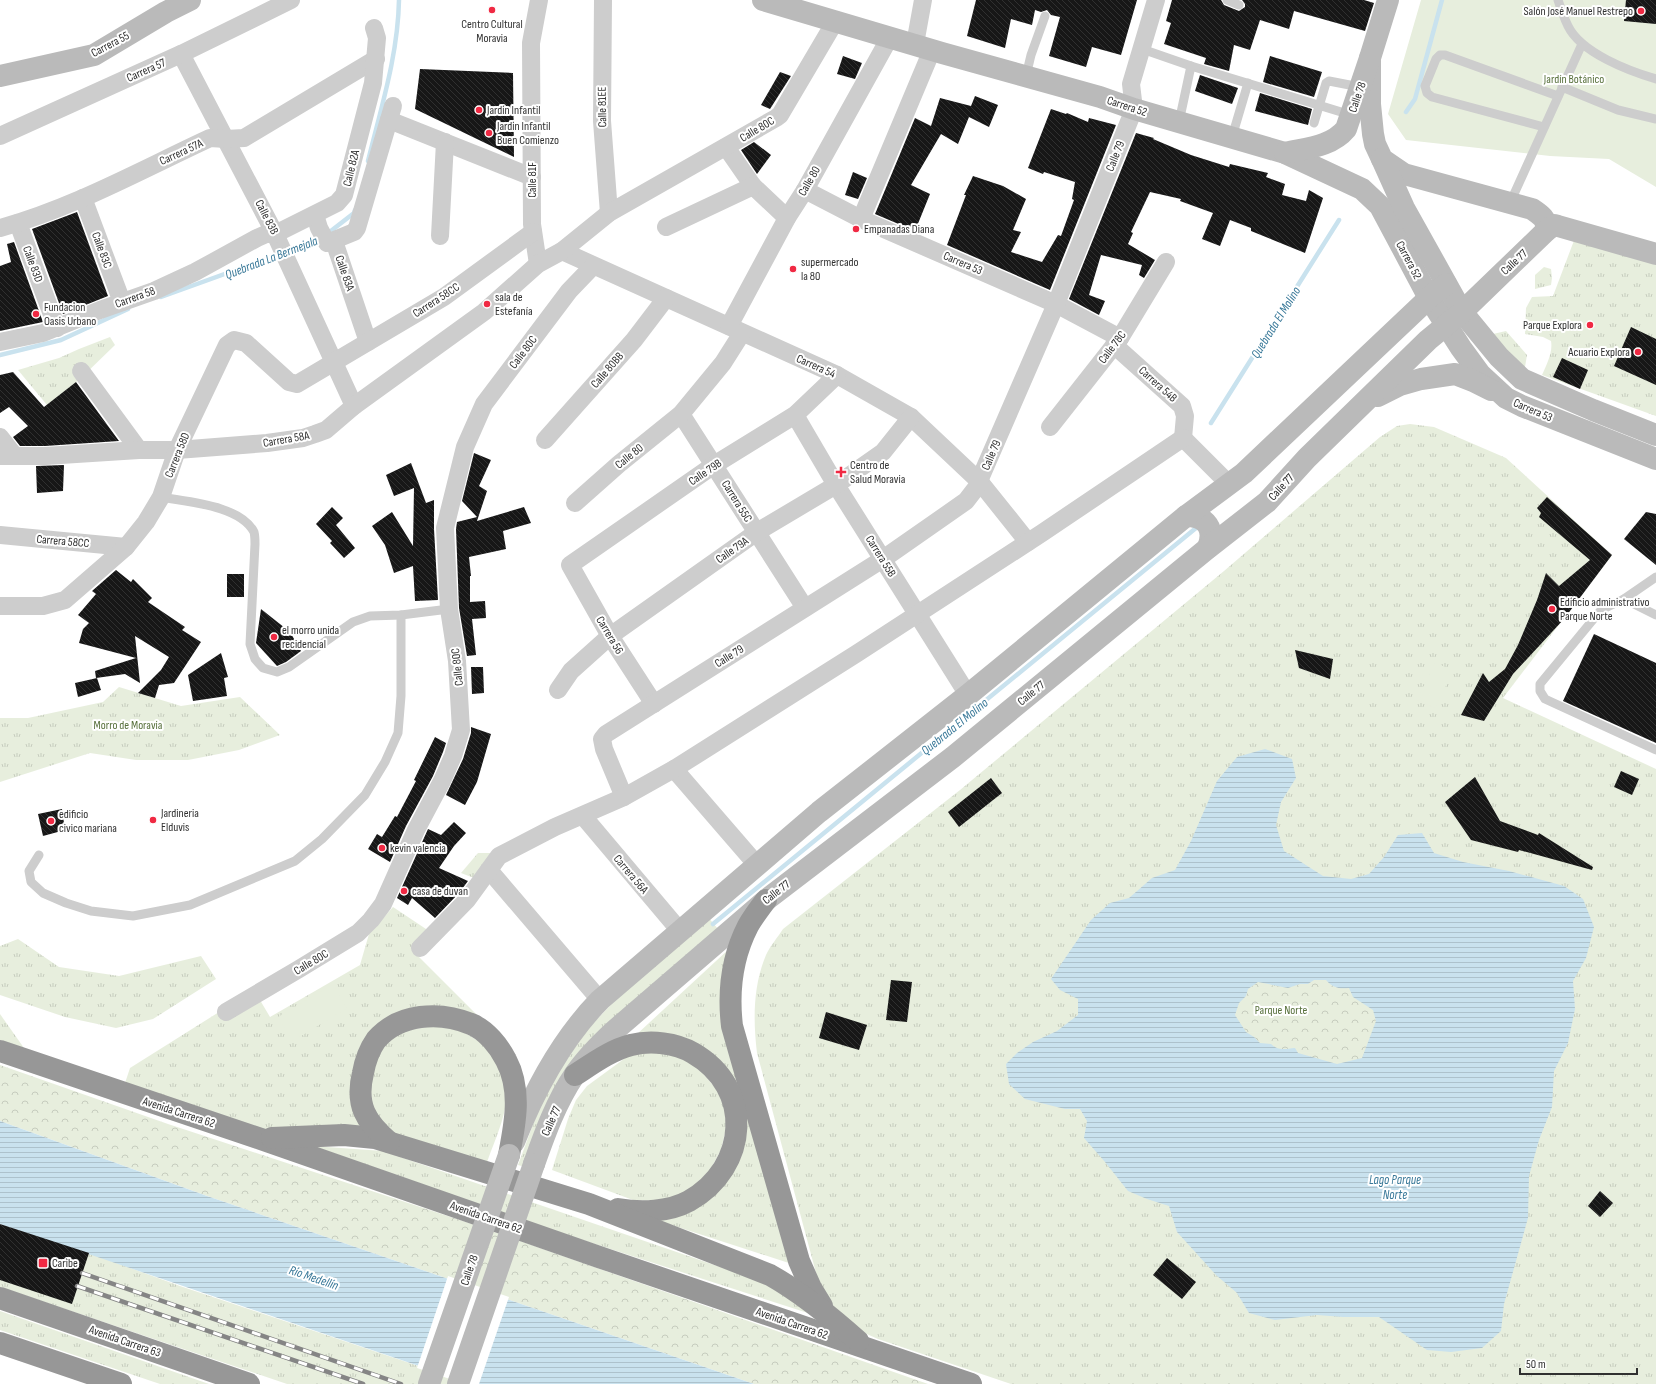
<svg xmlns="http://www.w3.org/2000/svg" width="1656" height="1384" font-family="'Sofia Sans Condensed',sans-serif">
<defs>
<pattern id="grass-tufts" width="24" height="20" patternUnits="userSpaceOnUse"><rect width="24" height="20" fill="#e7eedd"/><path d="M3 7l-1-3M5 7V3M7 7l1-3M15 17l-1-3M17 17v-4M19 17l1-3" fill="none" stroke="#c6ccbe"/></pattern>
<pattern id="forest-crowns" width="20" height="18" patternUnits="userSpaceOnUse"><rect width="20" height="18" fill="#e7eedd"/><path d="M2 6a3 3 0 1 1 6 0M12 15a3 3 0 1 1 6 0" fill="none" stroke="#c6ccbe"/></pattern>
<pattern id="water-rules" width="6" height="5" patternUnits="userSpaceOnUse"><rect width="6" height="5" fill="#c9e2ee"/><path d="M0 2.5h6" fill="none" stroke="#adc2cc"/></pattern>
<pattern id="building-back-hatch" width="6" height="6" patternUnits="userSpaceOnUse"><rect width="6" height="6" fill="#171717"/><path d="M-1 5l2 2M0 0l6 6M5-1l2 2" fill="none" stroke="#303030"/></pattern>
</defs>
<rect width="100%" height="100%" fill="#fff"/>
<g fill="url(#grass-tufts)">
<path d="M1578,230L1656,253V416L1542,375C1547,364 1553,352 1551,341L1543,337L1525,334L1526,308L1532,297L1553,296Z"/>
<polygon points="1544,267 1551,269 1552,278 1551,285 1535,289 1535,275"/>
<polygon points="1506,331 1527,355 1525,367 1515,362 1493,334"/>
<polygon points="110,337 115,345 80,379 47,405 18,370 59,358 79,349"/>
<path d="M1410,424L1434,427L1506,458L1612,555L1503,698L1656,769V1384H1011L878,1339L860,1331L830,1305L819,1284L757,1053C753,1020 753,986 766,955C770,946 778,937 783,929L960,790L1224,571L1380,437L1397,426Z"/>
<polygon points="119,687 181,706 240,697 280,735 239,750 188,760 136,760 90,753 0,782 0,718 28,718 103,702"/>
<polygon points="478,853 495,853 479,880 461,873"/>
<polygon points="393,907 438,937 419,957 491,1029 457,1011 377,1031 362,1126 272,1132 125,1083 130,1068 254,990 270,1017 360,965 369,934"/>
<polygon points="708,917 718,929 596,1036 525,1167 518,1165 545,1092 586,1031 621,994"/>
<polygon points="18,939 59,967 119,976 201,956 216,979 153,1019 116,1028 65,1017 0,995 0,946"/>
<polygon points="729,949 722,977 795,1265 656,1220 727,1180 731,1074 636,1035"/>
<polygon points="0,1014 24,1048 0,1040"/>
<path d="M438,1025C451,1028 464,1031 475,1039C496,1051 510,1086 505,1109C501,1128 492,1147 486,1165L389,1136L373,1120L369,1069L393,1033Z"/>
<polygon points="646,1052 672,1053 692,1060 723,1097 727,1124 721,1150 710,1170 693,1188 675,1197 654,1201 633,1200 552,1170 568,1119 576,1100 587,1086 628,1056"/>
<polygon points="313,1146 383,1151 761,1281 814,1315 561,1233"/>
<polygon points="89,1253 180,1286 472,1384 287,1384 0,1287 0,1280"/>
<polygon points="0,1311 209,1384 160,1384 0,1330"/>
</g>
<g fill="url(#forest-crowns)">
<path d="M1314,980H1326L1341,989L1349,988L1353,997L1373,1010L1376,1021L1362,1058L1337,1064L1298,1053L1295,1048C1285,1049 1278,1051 1271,1044L1260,1043L1254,1037L1246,1032L1235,1015L1239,1003L1246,996L1248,989L1258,982L1275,986L1293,987L1300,984H1308Z"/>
<polygon points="0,1065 168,1124 466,1222 928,1384 754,1384 207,1196 0,1121"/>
</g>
<g fill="#e7eedd">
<polygon points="1421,0 1656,0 1656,187 1609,159 1550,156 1406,140 1388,114"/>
<polygon points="1435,662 1453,671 1435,708 1417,700"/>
<polygon points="333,984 347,1008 293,1041 278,1017"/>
</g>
<g fill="url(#water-rules)" fill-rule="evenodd">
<path d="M1265,749L1292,759L1296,778L1281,802L1276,825L1284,851L1323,876L1351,879L1369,874L1384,857L1398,835L1422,833L1434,853L1463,862L1509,871L1564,886L1583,899L1594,927L1586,958L1573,981L1575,1009L1568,1043L1554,1071L1552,1107L1539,1140L1529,1176L1528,1218L1504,1304L1501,1331L1482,1348L1451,1352L1427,1350L1379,1317H1343L1317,1315L1275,1320L1249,1313L1237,1293L1216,1275L1177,1232L1169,1206L1147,1199L1128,1191L1105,1162L1084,1138L1087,1121L1080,1109H1065L1025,1099L1009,1084L1006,1064L1017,1053L1033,1042L1057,1031L1078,1015V999L1060,990L1051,979L1091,920L1110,903L1129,898L1152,878L1175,870L1191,841L1217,781L1237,757ZM1314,980H1326C1333,988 1339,989 1349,988L1353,997L1373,1010L1376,1021L1362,1058L1337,1064L1298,1053L1295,1048C1285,1049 1278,1051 1271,1044L1260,1043L1254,1037L1246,1032L1235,1015L1239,1003L1246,996L1248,989L1258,982L1288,988L1300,984H1308Z"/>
<polygon points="0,1121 207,1196 754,1384 472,1384 0,1224"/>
</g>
<polygon fill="#fff" points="448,1276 509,1297 479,1384 465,1384 417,1368"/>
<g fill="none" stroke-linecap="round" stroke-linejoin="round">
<g stroke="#c9e2ee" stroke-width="4.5">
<polyline points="1406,112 1415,99 1442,0"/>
<path d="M368,161C381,108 398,55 399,0"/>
<polyline points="327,234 354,213 355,210"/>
<polyline points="287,252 321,238"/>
<polyline points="161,297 280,254"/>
<polyline points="0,355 61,340 128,309"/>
<polyline points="1211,423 1339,220"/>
<polyline points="713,924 1196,528"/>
</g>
</g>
<g fill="url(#building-back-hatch)">
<polygon points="976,0 1137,0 1121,55 1092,47 1086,67 1049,56 1060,17 1051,15 1047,10 1041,12 1035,10 1032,25 1011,19 1005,48 967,36"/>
<polygon points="1172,0 1221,0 1224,5 1239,11 1245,7 1245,4 1242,0 1364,0 1374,3 1365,31 1294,11 1289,29 1260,20 1250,50 1234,45 1229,71 1204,64 1206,58 1164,44 1171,23 1166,21"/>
<polygon points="1626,0 1656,0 1656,24 1624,21"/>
<polygon points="843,56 862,63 855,79 837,74"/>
<polygon points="1270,56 1322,72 1314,97 1263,82"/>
<polygon points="420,69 513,73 514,157 415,109"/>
<polygon points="780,72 791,76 770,109 761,105"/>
<polygon points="1200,75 1238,88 1232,104 1195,91"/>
<polygon points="1260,93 1312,109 1308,125 1255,111"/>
<polygon points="975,96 998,105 989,127 969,117 958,144 941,134 911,185 930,194 915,231 875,214 915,118 931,126 940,98 971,106"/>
<polygon points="1051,109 1066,114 1067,113 1088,122 1089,118 1116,125 1050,290 947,245 966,195 964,195 973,176 1003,186 1026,199 1013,230 1021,232 1011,252 1042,262 1058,235 1061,236 1074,200 1072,199 1075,182 1044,172 1043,174 1028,168"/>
<polygon points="1136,133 1154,138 1153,139 1191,155 1229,167 1230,164 1268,173 1266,177 1285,184 1282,195 1306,201 1309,190 1323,198 1305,253 1251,231 1251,228 1230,220 1220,246 1202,239 1213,213 1180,201 1181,199 1150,192 1131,232 1133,233 1128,244 1155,260 1144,278 1139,275 1142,265 1101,255 1089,295 1105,301 1099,315 1069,299"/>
<polygon points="754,142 771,155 757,174 741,150"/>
<polygon points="853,172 867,178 858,199 845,195"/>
<polygon points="77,212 108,296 63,314 32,229"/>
<polygon points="14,242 43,322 0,331 0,266 11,262 7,244"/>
<polygon points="1631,327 1656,339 1656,385 1614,366"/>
<polygon points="1562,358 1588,370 1580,389 1553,377"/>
<polygon points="13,372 44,407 76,382 119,441 45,446 20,446 13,437 28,426 9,407 0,413 0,375"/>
<polygon points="474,453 491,460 479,486 487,491 477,521 524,507 531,523 503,531 506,549 469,557 471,576 470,576 470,602 485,601 486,618 472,619 476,655 467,656 459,608 456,529 457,522 477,517 462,501"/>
<polygon points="411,463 426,503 434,500 434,529 438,600 415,601 413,566 394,573 385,545 372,526 392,512 413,546 414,488 394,496 386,475"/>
<polygon points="64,465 63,491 37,493 36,466"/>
<polygon points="1547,497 1612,555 1564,619 1513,674 1484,721 1461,715 1483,673 1489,682 1505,669 1518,645 1537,600 1546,573 1559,586 1590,560 1539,517 1541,513 1537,508"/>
<polygon points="332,507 343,518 336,525 355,548 344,558 330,543 332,541 316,524"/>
<polygon points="1646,512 1656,514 1656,565 1624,539"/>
<polygon points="116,570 131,582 133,579 152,598 148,602 185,627 182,630 201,642 174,683 159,685 155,698 138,693 161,670 169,657 135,636 140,683 125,674 96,678 95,671 136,658 79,643 83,629 89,623 78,615 96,594 92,591"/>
<rect x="227" y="574" width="17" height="23"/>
<polygon points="261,609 290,632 301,651 286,662 277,666 256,643"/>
<polygon points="1594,634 1656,663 1656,743 1563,701"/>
<polygon points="1295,650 1333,659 1330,679 1299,668"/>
<polygon points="221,653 228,677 224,678 227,696 193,701 188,675"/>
<polygon points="471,667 483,667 484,693 472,694"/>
<polygon points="97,678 101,690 78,697 75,683"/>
<polygon points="471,727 491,734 477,782 465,805 446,795 463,759 471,733"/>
<polygon points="435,737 446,743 443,752 433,776 406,826 390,862 368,849 377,834 382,837 395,816 397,817 416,781 414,780"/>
<polygon points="1621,771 1639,779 1632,795 1614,787"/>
<polygon points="1475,777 1500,821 1538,835 1539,833 1593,867 1592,870 1519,850 1518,852 1471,840 1445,802"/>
<polygon points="991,778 1002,793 959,827 948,812"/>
<polygon points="62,809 65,830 43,836 38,814"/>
<polygon points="454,822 466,833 454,846 439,868 468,881 459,893 435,918 412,898 408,905 397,898 428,829 441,835"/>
<polygon points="891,980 912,982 907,1022 886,1020"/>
<polygon points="826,1012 867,1025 859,1050 819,1038"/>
<polygon points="1600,1191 1613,1203 1600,1217 1588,1206"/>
<polygon points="0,1224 89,1253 72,1304 0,1280"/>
<polygon points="1167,1258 1196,1282 1182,1299 1153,1275"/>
</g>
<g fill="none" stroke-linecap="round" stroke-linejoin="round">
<g stroke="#cdcdcd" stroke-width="9">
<polyline points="1227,0 1239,5"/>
<path d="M1558,0C1561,9 1564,18 1568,26C1581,53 1629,71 1656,79"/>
<polyline points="1142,49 1191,66 1351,115"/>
<polyline points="1026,76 1031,55 1045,16"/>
<polyline points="1562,87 1618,110 1656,119"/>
<polyline points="1179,122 1191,66"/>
<polyline points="1314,123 1326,83 1329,81 1360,87"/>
<polyline points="1544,127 1432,97 1427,93 1425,86 1436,59 1440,55 1445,55 1558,96"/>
<polyline points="1232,137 1248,83"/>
<polyline points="1510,203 1582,44"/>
<path d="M161,497C187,502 240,505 254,532C255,536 255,541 255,544L250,644L255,659L263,668L277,672L289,667L353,622L370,616L401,615L449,609"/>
<polyline points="1656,577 1624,599 1601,610 1540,684 1540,691 1545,699 1656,750"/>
<polyline points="1624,599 1656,615"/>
<polyline points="39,855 29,871 31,882 43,893 66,903 91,911 133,916 190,905 295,861 322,839 365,795 385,762 398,733 401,696 401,615"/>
</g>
<g stroke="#cdcdcd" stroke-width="18">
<polyline points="603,0 602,121 609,213"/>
<polyline points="915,44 923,0"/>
<polyline points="181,54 275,234 354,406"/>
<polyline points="389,120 532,177"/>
<polyline points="0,136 181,54 291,0"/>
<polyline points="726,147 753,186 787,218"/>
<polyline points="805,190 861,219 1056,304 1120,338"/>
<polyline points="83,198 122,302"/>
<polyline points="315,215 319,228 327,243 354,232 357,228 393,106"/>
<polyline points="861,219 932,50"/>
<polyline points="18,223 57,328"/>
<polyline points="666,227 753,186"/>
<path d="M0,228C73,208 141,170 210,138L226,139L244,138L376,59"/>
<polyline points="440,236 445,142"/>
<polyline points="334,241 368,342"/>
<polyline points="562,251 837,375 911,417 980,482 1028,542"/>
<polyline points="538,264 532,224 531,43 539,0"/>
<polyline points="729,326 787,218 805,190 890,37"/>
<polyline points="0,342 43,333 100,310 154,291 195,272 257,238 266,234 275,234 337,203 344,195 373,83 377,38 374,28"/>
<polyline points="1114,345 1182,406 1185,416 1183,438"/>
<polyline points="81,371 139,450"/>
<polyline points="681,414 805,608"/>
<polyline points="795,415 836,485 968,695"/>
<polyline points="1050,427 1120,338 1166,262"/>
<polyline points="0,437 14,455"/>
<polyline points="1183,438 1229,484"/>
<polyline points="545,440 634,340 666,298"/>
<polyline points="0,456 45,456 139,450 177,450 267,443 303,438 315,434 326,430 354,406 484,312 538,264 562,251 609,213 776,118 780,115 836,20"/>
<polyline points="575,503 619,464 681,414 723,363 742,333"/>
<polyline points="0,535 126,547"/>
<polyline points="0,606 43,606 65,600 126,547 146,522 161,497 177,450 227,345 234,340 246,343 289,382 297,384 444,297 533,232"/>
<polyline points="558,690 571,671 610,636 757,532 836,485 883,452 911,417"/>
<polyline points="654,704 610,636 570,565 714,465 795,415 837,375"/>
<polyline points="674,769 757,865"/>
<polyline points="624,797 604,749 602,739 606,734 883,559 966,501 976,488 1056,304 1134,109 1131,84 1156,0"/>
<polyline points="583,816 680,931"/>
<polyline points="489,870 600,1000"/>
<polyline points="420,948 467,900 499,856 555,827 624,797 674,769 856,654 1042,533 1183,438"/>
<polyline points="226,1012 299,969 358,933 371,920 383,904 416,830 442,781 453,756 461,730 457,661 449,609 445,528 465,447 484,404 569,291 593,266"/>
</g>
<g stroke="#bababa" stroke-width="22">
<polyline points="763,0 942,53 1100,97 1134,109 1285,153 1362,189 1380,206 1429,298 1461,348 1480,374 1506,398 1522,406 1656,459"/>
<path d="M1370,58V104L1373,134L1375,144L1382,159L1404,174L1532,209C1541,215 1547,219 1547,230"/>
<polyline points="0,76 94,55 166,12 190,0"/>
<path d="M1285,153C1306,148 1331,147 1346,129L1370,58L1388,0"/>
<polyline points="1382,159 1404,208 1462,312 1499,357 1522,379 1593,410 1656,435"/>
<polyline points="1378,396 1400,385 1421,379 1455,374 1473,381 1491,390"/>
<path d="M1186,516C1207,516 1215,529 1208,548"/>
<path d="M514,1142C534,1091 561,1040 600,1000L819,812L968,695L1186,516L1244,473L1429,298L1446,284"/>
<path d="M534,1164C545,1133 556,1102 575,1074C586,1058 600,1044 614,1031L766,900L953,757L1208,548L1267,502L1307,458L1428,340L1462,312L1547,230L1554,225L1558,226L1656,254"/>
</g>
<g stroke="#979797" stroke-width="22">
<path d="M766,900C760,908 753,917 748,926C732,957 728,992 732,1026L799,1261L811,1288L822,1306"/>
<polyline points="0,1051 261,1139 599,1257 971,1384"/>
<path d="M575,1075C592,1064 611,1050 631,1045C651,1040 676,1043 693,1053C754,1088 749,1167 689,1201C669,1212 641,1213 618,1209"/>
<path d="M272,1138L344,1135L375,1138L589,1204L770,1275C802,1293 830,1316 858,1341"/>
<path d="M389,1142C366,1122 355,1105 363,1073C365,1062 369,1050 376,1040C399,1013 440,1011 471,1024C486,1030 499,1046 506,1060C522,1090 515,1124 509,1155"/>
<polyline points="0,1298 249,1384"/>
<polyline points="0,1343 121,1384"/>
</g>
<g stroke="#858585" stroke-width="4.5">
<g id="rail">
<polyline points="82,1273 401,1384"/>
<polyline points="77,1286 363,1384"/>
</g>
</g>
<use href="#rail" stroke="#fff" stroke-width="3" stroke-dasharray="9" stroke-linecap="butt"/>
<g stroke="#bababa" stroke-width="22">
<polyline points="429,1384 509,1155"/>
<polyline points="458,1384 534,1164"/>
</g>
</g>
<g fill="#f02943" stroke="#fff" stroke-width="1.5">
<circle cx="492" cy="10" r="4"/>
<circle cx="1641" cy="11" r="4"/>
<circle cx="479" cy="110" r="4"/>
<circle cx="489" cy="133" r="4"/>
<circle cx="856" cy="229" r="4"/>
<circle cx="793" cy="269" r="4"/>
<circle cx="487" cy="304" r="4"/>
<circle cx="36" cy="314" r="4"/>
<circle cx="1590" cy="325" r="4"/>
<circle cx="1638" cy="352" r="4"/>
<path d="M839 466h4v4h4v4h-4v4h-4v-4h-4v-4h4z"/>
<circle cx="1552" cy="609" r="4"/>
<circle cx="274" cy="637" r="4"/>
<circle cx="153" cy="820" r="4"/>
<circle cx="51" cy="821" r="4"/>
<circle cx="382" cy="848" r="4"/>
<circle cx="404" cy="891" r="4"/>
<rect x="38" y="1258" width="10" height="10" rx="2"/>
</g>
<g text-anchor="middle" stroke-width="4" stroke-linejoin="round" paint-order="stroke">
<g font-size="12" fill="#303030" stroke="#fff" text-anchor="start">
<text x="1633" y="15" text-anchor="end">Salón José Manuel Restrepo</text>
<text x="492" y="28" text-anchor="middle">Centro Cultural<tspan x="492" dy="14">Moravia</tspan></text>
<text x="487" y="114">Jardin Infantil</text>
<text x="497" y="130">Jardin Infantil<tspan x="497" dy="14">Buen Comienzo</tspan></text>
<text x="864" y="233">Empanadas Diana</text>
<text x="801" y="266">supermercado<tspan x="801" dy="14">la 80</tspan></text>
<text x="495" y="301">sala de<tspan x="495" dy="14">Estefanía</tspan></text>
<text x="44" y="311">Fundacion<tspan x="44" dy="14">Oasis Urbano</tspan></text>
<text x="1582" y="329" text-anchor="end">Parque Explora</text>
<text x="1630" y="356" text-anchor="end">Acuario Explora</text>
<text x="850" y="469">Centro de<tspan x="850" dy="14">Salud Moravia</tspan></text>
<text x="1560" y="606">Edificio administrativo<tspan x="1560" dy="14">Parque Norte</tspan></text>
<text x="282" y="634">el morro unida<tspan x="282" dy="14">recidencial</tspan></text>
<text x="161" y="817">Jardineria<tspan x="161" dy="14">Elduvis</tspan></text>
<text x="59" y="818">edificio<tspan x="59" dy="14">civico mariana</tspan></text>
<text x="390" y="852">kevin valencia</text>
<text x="412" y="895">casa de duvan</text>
<text x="52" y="1267">Caribe</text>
</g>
<g font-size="12" fill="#303030" stroke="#fff">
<text transform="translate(110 44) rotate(-28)" y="4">Carrera 55</text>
<text transform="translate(146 70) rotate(-24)" y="4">Carrera 57</text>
<text transform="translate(1357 97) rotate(-71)" y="4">Calle 78</text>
<text transform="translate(1127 106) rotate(18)" y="4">Carrera 52</text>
<text transform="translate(602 107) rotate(-91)" y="4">Calle 81EE</text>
<text transform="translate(757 129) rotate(-31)" y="4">Calle 80C</text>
<text transform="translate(181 152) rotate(-25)" y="4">Carrera 57A</text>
<text transform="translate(1115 156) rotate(-68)" y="4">Calle 79</text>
<text transform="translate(351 168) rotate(-76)" y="4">Calle 82A</text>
<text transform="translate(532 180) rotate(-90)" y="4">Calle 81F</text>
<text transform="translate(809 181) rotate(-60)" y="4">Calle 80</text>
<text transform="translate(267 217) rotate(63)" y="4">Calle 83B</text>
<text transform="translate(102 250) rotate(70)" y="4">Calle 83C</text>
<text transform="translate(1409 260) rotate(62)" y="4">Carrera 52</text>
<text transform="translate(1514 262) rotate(-43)" y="4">Calle 77</text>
<text transform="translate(963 263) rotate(23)" y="4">Carrera 53</text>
<text transform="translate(33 264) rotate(70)" y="4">Calle 83D</text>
<text transform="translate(345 273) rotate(71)" y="4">Calle 83A</text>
<text transform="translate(135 297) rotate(-20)" y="4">Carrera 58</text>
<text transform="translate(436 300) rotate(-33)" y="4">Carrera 58CC</text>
<text transform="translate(1112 347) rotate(-53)" y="4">Calle 78C</text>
<text transform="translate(523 352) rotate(-53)" y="4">Calle 80C</text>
<text transform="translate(816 366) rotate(24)" y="4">Carrera 54</text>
<text transform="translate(607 370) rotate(-49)" y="4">Calle 80BB</text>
<text transform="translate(1158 384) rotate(42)" y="4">Carrera 54B</text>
<text transform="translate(1533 410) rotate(23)" y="4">Carrera 53</text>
<text transform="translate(286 439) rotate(-10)" y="4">Carrera 58A</text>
<text transform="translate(177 455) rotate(-68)" y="4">Carrera 58D</text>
<text transform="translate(991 455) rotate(-67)" y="4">Calle 79</text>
<text transform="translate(629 456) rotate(-39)" y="4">Calle 80</text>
<text transform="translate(705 472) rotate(-34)" y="4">Calle 79B</text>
<text transform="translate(1281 487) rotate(-48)" y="4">Calle 77</text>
<text transform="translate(737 501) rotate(58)" y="4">Carrera 55C</text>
<text transform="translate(63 541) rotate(5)" y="4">Carrera 58CC</text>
<text transform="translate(732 550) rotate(-35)" y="4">Calle 79A</text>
<text transform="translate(881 556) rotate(58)" y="4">Carrera 55B</text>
<text transform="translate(610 635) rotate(59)" y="4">Carrera 56</text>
<text transform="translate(729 656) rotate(-32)" y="4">Calle 79</text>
<text transform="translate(457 667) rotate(-96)" y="4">Calle 80C</text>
<text transform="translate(1031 693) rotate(-39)" y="4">Calle 77</text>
<text transform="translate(631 874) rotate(50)" y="4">Carrera 56A</text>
<text transform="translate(776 892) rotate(-38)" y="4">Calle 77</text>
<text transform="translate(311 962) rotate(-31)" y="4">Calle 80C</text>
<text transform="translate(179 1112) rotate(18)" y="4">Avenida Carrera 62</text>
<text transform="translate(551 1121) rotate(-66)" y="4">Calle 77</text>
<text transform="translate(486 1217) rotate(19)" y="4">Avenida Carrera 62</text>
<text transform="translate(469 1270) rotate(-71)" y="4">Calle 78</text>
<text transform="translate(792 1323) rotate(19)" y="4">Avenida Carrera 62</text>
<text transform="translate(125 1341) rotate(19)" y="4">Avenida Carrera 63</text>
</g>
<g font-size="12" fill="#566f3a" stroke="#fff">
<text x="1574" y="83">Jardín Botánico</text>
<text x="128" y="729">Morro de Moravia</text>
<text x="1281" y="1014">Parque Norte</text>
</g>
<g font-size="13" font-style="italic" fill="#387898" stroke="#fff">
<text transform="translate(271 257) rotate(-21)" y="5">Quebrada La Bermejala</text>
<text transform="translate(1275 322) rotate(-58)" y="5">Quebrada El Molino</text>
<text transform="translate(954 726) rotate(-39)" y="5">Quebrada El Molino</text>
<text x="1395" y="1184">Lago Parque<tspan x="1395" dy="15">Norte</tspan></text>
<text transform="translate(314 1277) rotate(19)" y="5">Río Medellín</text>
</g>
</g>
<path d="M1520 1368v6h117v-6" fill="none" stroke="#303030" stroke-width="2"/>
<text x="1526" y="1368" font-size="12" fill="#303030" stroke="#ffffff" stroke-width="3" paint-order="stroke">50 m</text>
</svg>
